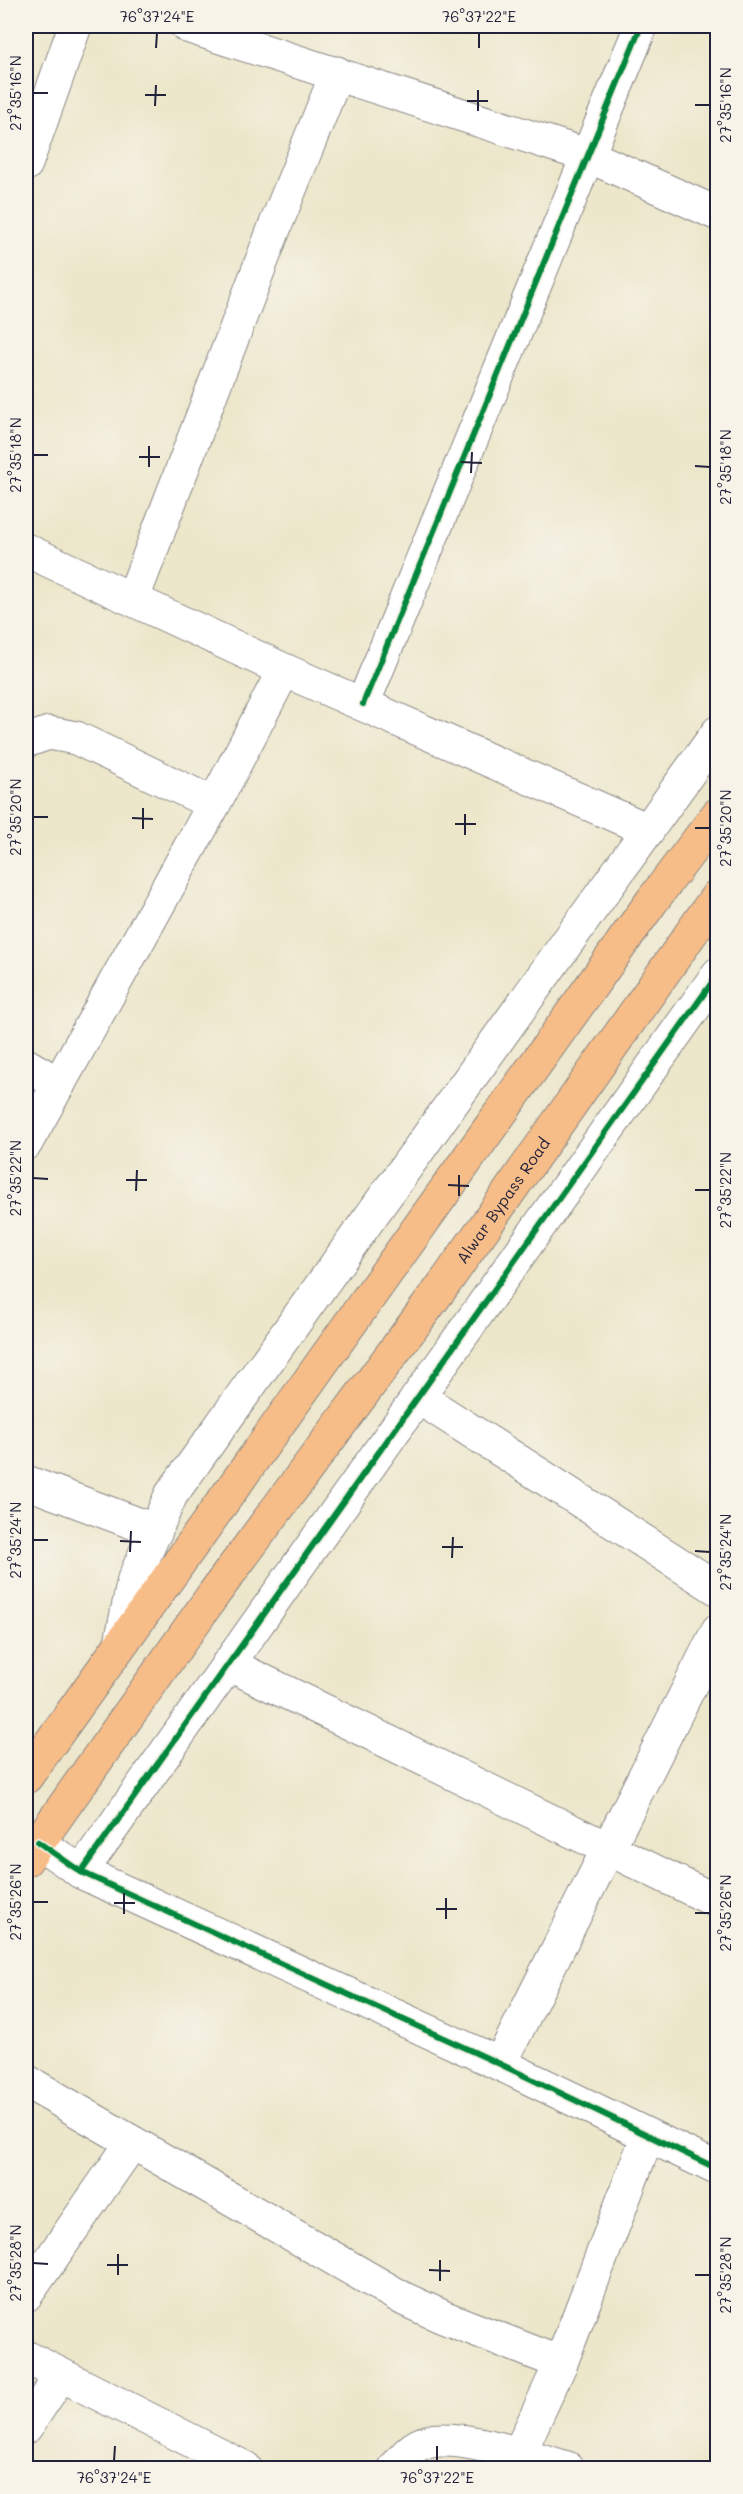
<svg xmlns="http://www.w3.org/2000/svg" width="743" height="2494" font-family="Mali,sans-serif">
<rect width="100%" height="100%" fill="#f7f3e8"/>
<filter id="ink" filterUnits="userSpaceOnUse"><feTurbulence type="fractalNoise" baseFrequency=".0167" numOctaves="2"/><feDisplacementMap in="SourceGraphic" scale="12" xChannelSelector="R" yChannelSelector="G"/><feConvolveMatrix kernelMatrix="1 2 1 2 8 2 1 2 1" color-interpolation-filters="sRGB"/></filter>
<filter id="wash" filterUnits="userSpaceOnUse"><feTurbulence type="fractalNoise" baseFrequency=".008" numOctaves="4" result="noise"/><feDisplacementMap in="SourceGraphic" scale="24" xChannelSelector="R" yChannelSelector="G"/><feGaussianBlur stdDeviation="1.35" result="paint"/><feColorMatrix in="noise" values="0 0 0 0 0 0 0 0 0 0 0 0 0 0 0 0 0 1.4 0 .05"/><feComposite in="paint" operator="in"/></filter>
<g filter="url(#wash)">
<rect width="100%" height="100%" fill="#ece6ca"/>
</g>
<g filter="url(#ink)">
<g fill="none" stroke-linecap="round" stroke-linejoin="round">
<g stroke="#878482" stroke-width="35">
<g id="minor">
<polyline points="187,26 589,156 718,214"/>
<polyline points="26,164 75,26"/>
<polyline points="26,550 284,670 648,830"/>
<polyline points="133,598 274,229 337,73"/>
<polyline points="363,704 641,26"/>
<polyline points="26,741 49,733 76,738 214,804"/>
<polyline points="26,1065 59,1084"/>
<polyline points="26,1143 214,804 284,670"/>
<polyline points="418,1397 718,1589"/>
<polyline points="26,1482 156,1531"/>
<polyline points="121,1642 134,1579 171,1495 718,732"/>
<polyline points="228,1664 718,1902"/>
<polyline points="38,1842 81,1872 500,2064 718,2169"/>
<polyline points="81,1872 718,974"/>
<polyline points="500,2064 718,1630"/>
<polyline points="26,2081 404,2299 443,2317 561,2363"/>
<polyline points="26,2295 132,2143"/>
<polyline points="26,2357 245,2468"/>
<polyline points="26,2427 61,2375"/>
<polyline points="519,2454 561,2363 647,2137"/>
<path d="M395,2468C404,2457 412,2446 427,2442C458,2433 535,2458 567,2468"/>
</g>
</g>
<g stroke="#878482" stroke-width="35">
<g id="primary">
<polyline points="26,1777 652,901 718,814"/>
<path id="s1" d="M26,1860L213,1595L447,1280L718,895"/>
</g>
</g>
<use href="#minor" stroke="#fff" stroke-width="33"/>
<use href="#primary" stroke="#f7bd88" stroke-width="33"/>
<g stroke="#f7f3e8" stroke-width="10">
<g id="cycleway">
<polyline points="363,704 641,26"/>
<polyline points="38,1842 81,1872 500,2064 718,2169"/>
<polyline points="81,1872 718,974"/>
</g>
</g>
<use href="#cycleway" stroke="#00873e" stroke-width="6"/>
</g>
</g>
<path fill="none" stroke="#22223b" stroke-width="2" d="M156,48L157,33M479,48V33M33,93H48M145,95H166M467,101H488M695,105H710M155,106L156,85M478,111V90M33,455H48M139,457H160M461,462L482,463M695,466L710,467M149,467V446M471,473L472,452M33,817H48M132,818L153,819M455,824H476M695,828H710M143,829V808M465,835V814M33,1178L48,1179M126,1180H147M448,1185L469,1186M695,1190H710M136,1191L137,1170M459,1196V1175M33,1540H48M120,1541L141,1542M442,1547H463M695,1551L710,1552M130,1552L131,1531M452,1558L453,1537M33,1902H48M114,1903H135M436,1909H457M695,1913H710M124,1914V1893M446,1919V1898M33,2263L48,2264M107,2265H128M429,2270L450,2271M118,2275V2254M695,2275H710M440,2281V2260M114,2461L115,2446M437,2461V2446"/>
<g text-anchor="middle" stroke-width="4.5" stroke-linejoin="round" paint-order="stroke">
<g font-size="16" fill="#22223b" stroke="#f7f3e8">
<text dy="6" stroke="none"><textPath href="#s1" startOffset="814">Alwar Bypass Road</textPath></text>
</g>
</g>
<rect width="743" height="2494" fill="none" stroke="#f7f3e8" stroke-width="66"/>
<rect x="33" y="33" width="677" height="2428" fill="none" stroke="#22223b" stroke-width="2"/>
<g font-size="15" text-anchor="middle" fill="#22223b">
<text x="157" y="22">76°37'24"E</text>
<text x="479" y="22">76°37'22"E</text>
<text transform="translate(16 93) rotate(-90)" y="5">27°35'16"N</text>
<text transform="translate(726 105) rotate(-90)" y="5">27°35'16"N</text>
<text transform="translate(16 455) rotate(-90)" y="5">27°35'18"N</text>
<text transform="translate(726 467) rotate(-90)" y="5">27°35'18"N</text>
<text transform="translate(16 817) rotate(-90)" y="5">27°35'20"N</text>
<text transform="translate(726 828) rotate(-90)" y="5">27°35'20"N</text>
<text transform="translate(16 1178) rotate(-90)" y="5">27°35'22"N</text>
<text transform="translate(726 1190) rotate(-90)" y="5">27°35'22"N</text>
<text transform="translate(16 1540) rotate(-90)" y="5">27°35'24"N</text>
<text transform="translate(726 1552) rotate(-90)" y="5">27°35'24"N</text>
<text transform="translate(16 1902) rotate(-90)" y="5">27°35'26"N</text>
<text transform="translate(726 1913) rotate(-90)" y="5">27°35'26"N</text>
<text transform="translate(16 2263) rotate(-90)" y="5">27°35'28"N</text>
<text transform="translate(726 2275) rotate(-90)" y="5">27°35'28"N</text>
<text x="114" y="2483">76°37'24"E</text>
<text x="437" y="2483">76°37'22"E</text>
</g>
</svg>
